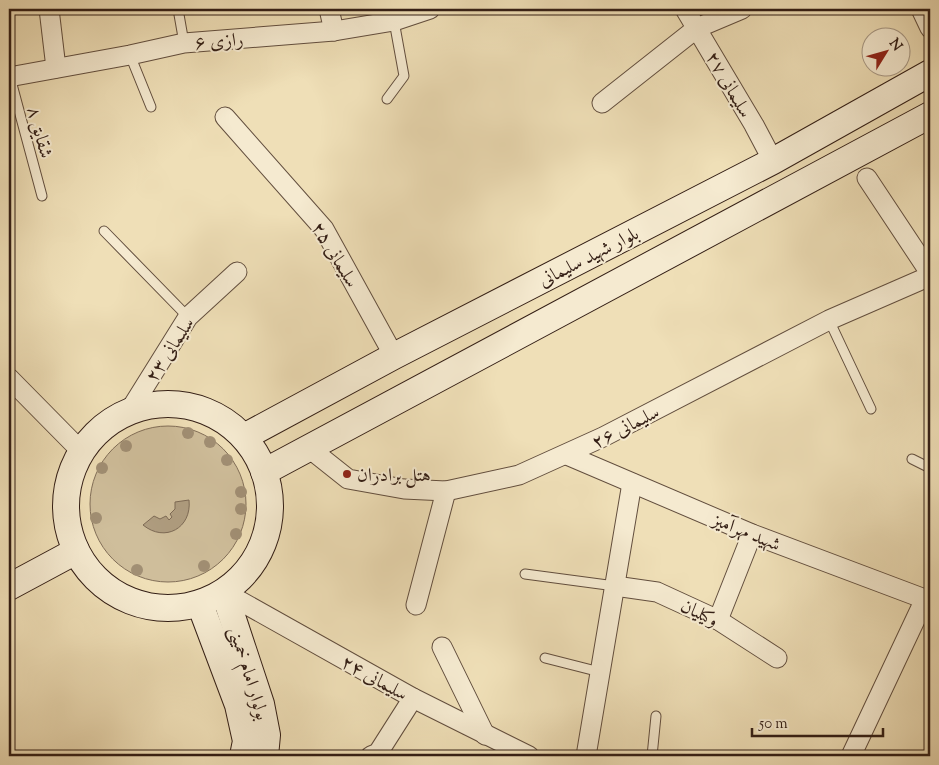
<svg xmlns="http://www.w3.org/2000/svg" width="939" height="765" font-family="'Sorts Mill Goudy',Amiri,serif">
<rect width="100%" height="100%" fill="#efdfb7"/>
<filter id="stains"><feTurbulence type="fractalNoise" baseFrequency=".004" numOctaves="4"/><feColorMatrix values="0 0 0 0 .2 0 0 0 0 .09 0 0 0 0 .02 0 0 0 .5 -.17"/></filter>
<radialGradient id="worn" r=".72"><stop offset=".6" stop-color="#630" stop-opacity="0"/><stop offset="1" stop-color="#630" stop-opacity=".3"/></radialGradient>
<circle fill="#cfbe9b" stroke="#816e58" cx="168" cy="504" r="78"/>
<path fill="#af9d80" stroke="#7d6a55" d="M189,500C192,528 165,543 143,525L154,516L160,519L166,516L169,520L172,517L170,514L175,509V502Z"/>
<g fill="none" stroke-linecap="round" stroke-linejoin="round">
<g stroke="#624e3e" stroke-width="11">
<g id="lane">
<polyline points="178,9 184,43"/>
<polyline points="130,55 151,107"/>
<polyline points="10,77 42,196"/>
<polyline points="387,99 404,76 394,21"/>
<polyline points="104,231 188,317"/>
<polyline points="829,320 871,409"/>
<polyline points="912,459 930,468"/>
<polyline points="525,574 615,586"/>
<polyline points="545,658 600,672"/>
<polyline points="652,756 656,716"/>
</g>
</g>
<g stroke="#624e3e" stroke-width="21">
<g id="street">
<polyline points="49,9 56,68"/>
<polyline points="329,9 334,31"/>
<polyline points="685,9 754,125 773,161"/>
<polyline points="921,9 930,28"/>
<polyline points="9,77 130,55 184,43 334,31 394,21 430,9"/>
<polyline points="602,103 697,28 742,9"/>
<polyline points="225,117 324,229 394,356"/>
<polyline points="867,178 930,273"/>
<polyline points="9,378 81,451"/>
<polyline points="130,410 188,317 237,272"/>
<polyline points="309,448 348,479 404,489 446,491 519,475 603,437 829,320 930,276"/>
<polyline points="567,455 752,534 930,601"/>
<polyline points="615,586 657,592 718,620 777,658"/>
<polyline points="224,592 413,698 529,756"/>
<polyline points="416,605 446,491"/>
<polyline points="718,620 752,534"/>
<polyline points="442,647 485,735"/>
<polyline points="371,756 378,753 413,698"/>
<polyline points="586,756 632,483"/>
<polyline points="851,756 925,599"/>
</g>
</g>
<g stroke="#331e15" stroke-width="28">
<g id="secondary">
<circle cx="168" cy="506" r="102"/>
<polyline points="244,437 394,356 773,161 930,73"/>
<polyline points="264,472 930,115"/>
<polyline points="9,587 76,551"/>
<polyline points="224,592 261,704 267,735 265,756"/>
<polyline points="200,604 238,705 246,741 243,756"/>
</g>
</g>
<use href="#lane" stroke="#f5ead0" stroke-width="9"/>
<use href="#street" stroke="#f5ead0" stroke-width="19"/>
<use href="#secondary" stroke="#f5ead0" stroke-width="26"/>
</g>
<g fill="#a18f74">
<circle cx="188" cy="433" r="6"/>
<circle cx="210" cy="442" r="6"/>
<circle cx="126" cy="446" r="6"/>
<circle cx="227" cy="460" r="6"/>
<circle cx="102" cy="468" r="6"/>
<circle cx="241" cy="492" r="6"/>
<circle cx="241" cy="509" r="6"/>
<circle cx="96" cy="518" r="6"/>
<circle cx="236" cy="534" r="6"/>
<circle cx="204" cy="566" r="6"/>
<circle cx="137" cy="570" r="6"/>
</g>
<circle fill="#8f2418" stroke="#f5ead0" stroke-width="2" cx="347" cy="474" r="5"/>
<g text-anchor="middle" stroke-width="4" stroke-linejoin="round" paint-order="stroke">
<g font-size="19" fill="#331e15" stroke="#f5ead0">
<text transform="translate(219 40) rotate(-4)" y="7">رازی ۶</text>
<text transform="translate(730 84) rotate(60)" y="7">سلیمانی ۲۷</text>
<text transform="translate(41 132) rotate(75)" y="7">شقایق ۸</text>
<text transform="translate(336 254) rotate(59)" y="7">سلیمانی ۲۵</text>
<text transform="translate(588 256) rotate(-27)" y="7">بلوار شهید سلیمانی</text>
<text transform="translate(169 349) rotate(-57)" y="7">سلیمانی ۲۳</text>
<text transform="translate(625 426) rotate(-27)" y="7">سلیمانی ۲۶</text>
<text transform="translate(747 531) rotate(22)" y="7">شهید مهرآمیز</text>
<text transform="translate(700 612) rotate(26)" y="7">وکیلیان</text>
<text transform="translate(250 673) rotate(73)" y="7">بولوار امام خمینی</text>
<text transform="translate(375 677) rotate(29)" y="7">سلیمانی ۲۴</text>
</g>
<g font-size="19" fill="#331e15" stroke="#f5ead0" text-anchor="start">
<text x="357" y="481">هتل برادران</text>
</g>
</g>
<rect width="939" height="765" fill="none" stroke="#efdfb7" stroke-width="30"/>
<rect x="10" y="10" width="919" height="745" fill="none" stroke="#331e15" stroke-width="2.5"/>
<rect x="15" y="15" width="909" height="735" fill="none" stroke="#331e15"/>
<g transform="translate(886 52) rotate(53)"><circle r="24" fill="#f5ead0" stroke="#a79885"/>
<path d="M0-4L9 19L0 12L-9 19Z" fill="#8f2418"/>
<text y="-8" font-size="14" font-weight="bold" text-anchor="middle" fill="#331e15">N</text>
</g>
<path d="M752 728v8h131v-8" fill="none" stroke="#331e15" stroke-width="2.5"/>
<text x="759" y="728" font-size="15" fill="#331e15" stroke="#f5ead0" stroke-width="4" paint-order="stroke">50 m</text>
<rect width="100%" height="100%" filter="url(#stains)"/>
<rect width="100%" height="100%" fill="url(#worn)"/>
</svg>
